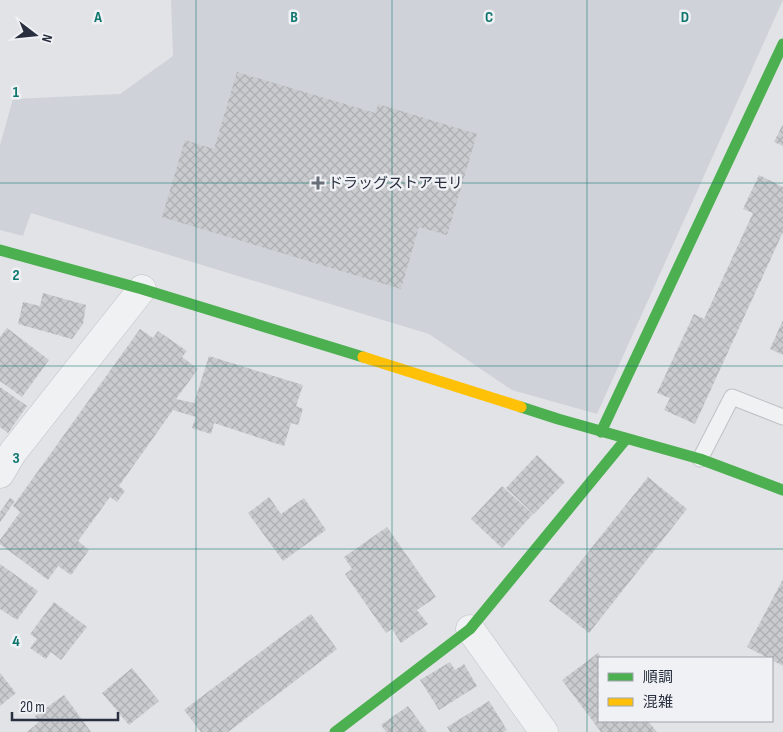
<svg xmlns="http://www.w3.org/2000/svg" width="783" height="732" font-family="'Sofia Sans Condensed','Noto Sans JP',sans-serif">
<defs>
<pattern id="building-cross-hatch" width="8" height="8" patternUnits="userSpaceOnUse" patternTransform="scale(1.25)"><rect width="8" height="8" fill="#c9cbce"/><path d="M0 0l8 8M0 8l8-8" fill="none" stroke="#adafb2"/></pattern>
</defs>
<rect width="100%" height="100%" fill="#e1e3e6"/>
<polygon fill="#cfd2d9" points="171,0 783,0 597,414 512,390 429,334 31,213 23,236 0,230 0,145 13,99 120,94 173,56"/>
<g fill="url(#building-cross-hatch)">
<polygon points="237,72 375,113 378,104 477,134 447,235 419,227 401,289 162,217 185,140 214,149"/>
<polygon points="783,124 783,146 774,142"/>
<polygon points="759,175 783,187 783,232 695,424 664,410 670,398 657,393 694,314 704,319 753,213 743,209"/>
<polygon points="43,293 86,305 83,324 72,339 18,324 23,302 40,306"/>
<polygon points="783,320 783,355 770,349"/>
<polygon points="7,328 49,360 22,397 0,381 0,337"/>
<polygon points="140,329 153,338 158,331 187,351 182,357 198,369 176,399 194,403 209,356 303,385 296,406 303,409 298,425 291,423 284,446 214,423 211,434 192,428 196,417 173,410 119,486 125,491 117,502 110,497 78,541 89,550 71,575 58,566 48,580 0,544 0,540 20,512 13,506"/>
<polygon points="0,387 27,406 8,433 0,427"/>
<polygon points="537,455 565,482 534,514 506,488"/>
<polygon points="648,477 687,509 589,633 549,601"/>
<polygon points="502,486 533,514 502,548 471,519"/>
<polygon points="269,497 281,514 304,498 326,530 283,561 248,513"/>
<polygon points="10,498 15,501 0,522 0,512"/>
<polygon points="387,527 436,597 417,610 428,624 401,643 392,629 386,633 345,574 352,569 344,557"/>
<polygon points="0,564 38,591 17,620 0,609"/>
<polygon points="783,579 783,666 772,660 772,658 768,658 747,647"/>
<polygon points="54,602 87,627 61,660 51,652 46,659 30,648 37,639 30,634"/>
<polygon points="311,614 337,649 228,732 201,732 184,710"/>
<polygon points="598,653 602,658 599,658 599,721 648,721 657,732 601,732 562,680"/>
<polygon points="450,662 455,670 464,664 477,686 439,710 420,680"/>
<polygon points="132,668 159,701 129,725 102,693"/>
<polygon points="0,673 16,693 0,706"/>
<polygon points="64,695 91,732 27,732 39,722 35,716"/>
<polygon points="489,701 507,730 504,732 450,732 447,727"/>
<polygon points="408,706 427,732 386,732 381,725"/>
</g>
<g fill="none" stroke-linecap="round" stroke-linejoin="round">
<g stroke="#bfc1c4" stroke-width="17">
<polyline id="lane" points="700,459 732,397 783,417"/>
</g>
<g stroke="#bfc1c4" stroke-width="29">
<g id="street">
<polyline points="0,474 13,452 142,289"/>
<polyline points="470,629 544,732"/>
</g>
</g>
<use href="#lane" stroke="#f0f1f3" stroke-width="15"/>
<use href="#street" stroke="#f0f1f3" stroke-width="28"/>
<g stroke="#4caf50" stroke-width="11">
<polyline points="0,250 142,289 363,357"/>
<polyline points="521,407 558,419 700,459 783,490"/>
<polyline points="601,432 783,44"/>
<polyline points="335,732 470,629 626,439"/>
</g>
<polyline stroke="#ffc107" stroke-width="11" points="363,357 521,407"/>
</g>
<path fill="none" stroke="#0f766e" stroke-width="1" stroke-opacity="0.55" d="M196,0V732M392,0V732M587,0V732M0,183H783M0,366H783M0,549H783"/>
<path fill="#696e79" stroke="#eff1f5" stroke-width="2" d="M315.5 175.5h5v5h5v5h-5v5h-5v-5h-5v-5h5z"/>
<g text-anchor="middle" stroke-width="5" stroke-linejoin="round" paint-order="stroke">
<g font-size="15" fill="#292f3e" stroke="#eff1f5" text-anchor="start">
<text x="328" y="188">ドラッグストアモリ</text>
</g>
</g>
<g font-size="16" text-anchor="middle" font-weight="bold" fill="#0f766e" stroke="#eff1f5" stroke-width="5" stroke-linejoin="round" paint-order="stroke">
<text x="98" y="22">A</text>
<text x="294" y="22">B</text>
<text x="489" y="22">C</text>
<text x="685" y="22">D</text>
<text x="16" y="97">1</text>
<text x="16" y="280">2</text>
<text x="16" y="463">3</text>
<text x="16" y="646">4</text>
</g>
<rect x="598" y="657" width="175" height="65" fill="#eff1f5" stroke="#a0a3ac"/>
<rect x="608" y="673" width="25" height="8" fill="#4caf50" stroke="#a0a3ac"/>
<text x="643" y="682" font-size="15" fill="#292f3e">順調</text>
<rect x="608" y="698" width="25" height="8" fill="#ffc107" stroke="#a0a3ac"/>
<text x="643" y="707" font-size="15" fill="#292f3e">混雑</text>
<g transform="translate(35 35) rotate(106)" stroke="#eff1f5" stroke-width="4" paint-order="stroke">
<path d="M0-4L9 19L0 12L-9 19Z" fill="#292f3e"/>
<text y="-8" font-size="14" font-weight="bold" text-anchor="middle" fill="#292f3e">N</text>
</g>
<path d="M12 712v8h106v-8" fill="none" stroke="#292f3e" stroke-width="2.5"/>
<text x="20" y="712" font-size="15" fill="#292f3e" stroke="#eff1f5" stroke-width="4" paint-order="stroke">20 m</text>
</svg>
